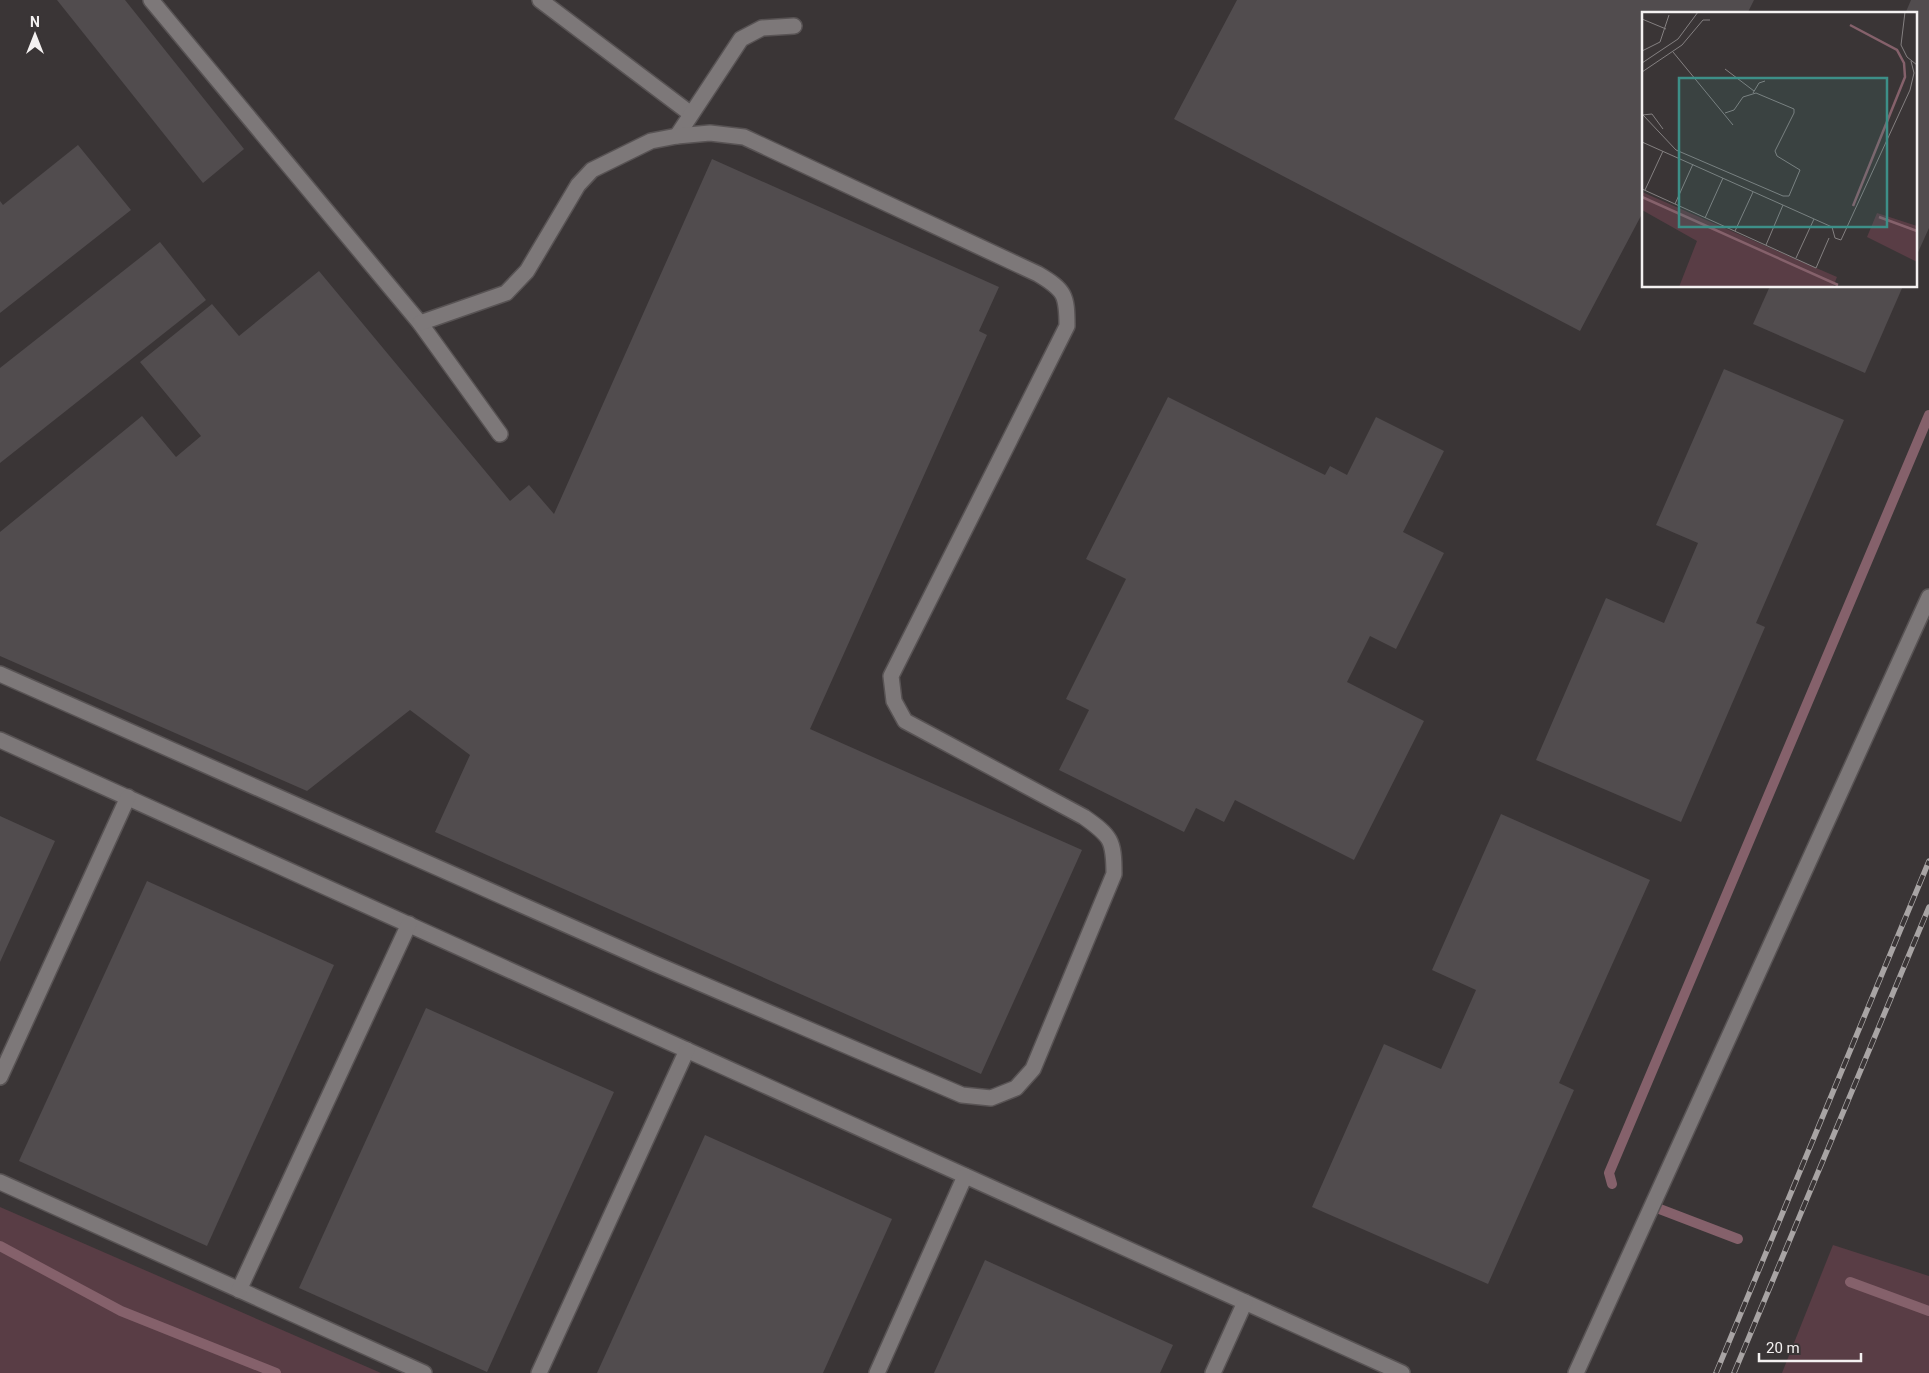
<svg xmlns="http://www.w3.org/2000/svg" width="1929" height="1373" font-family="Roboto,sans-serif">
<rect width="100%" height="100%" fill="#3a3536"/>
<g fill="#593d45">
<polygon points="0,1207 381,1373 0,1373"/>
<polygon points="1833,1245 1929,1276 1929,1373 1782,1373"/>
</g>
<g fill="none" stroke-linecap="round" stroke-linejoin="round">
<g stroke="#85616b" stroke-width="10">
<polyline points="1612,1184 1609,1173 1929,415"/>
<polyline points="1657,1208 1738,1239"/>
<polyline points="0,1246 121,1311 276,1373"/>
<polyline points="1850,1282 1929,1311"/>
</g>
</g>
<g fill="#514c4e">
<polygon points="57,0 125,0 244,149 203,183"/>
<polygon points="1237,0 1754,0 1747,14 1643,14 1643,212 1580,331 1174,119"/>
<polygon points="1911,0 1929,0 1929,228 1915,259 1915,14 1905,14"/>
<polygon points="78,145 131,210 0,313 0,201 3,205"/>
<polygon points="712,159 999,287 979,331 987,335 810,729 1082,850 981,1074 435,832 470,755 410,710 307,791 0,656 0,532 142,416 176,457 201,436 140,362 212,304 239,336 319,271 510,501 529,485 554,514"/>
<polygon points="160,242 206,300 0,463 0,368"/>
<polygon points="1770,286 1903,286 1865,373 1753,324"/>
<polygon points="1724,369 1844,420 1756,623 1765,627 1681,822 1536,760 1606,598 1664,623 1698,543 1656,525"/>
<polygon points="1168,397 1325,475 1330,466 1347,475 1376,417 1444,451 1403,532 1444,553 1396,649 1370,636 1347,682 1424,721 1354,860 1235,800 1224,822 1196,808 1184,832 1059,770 1089,710 1066,699 1126,579 1086,559"/>
<polygon points="1501,814 1650,880 1559,1083 1574,1090 1488,1284 1312,1207 1384,1044 1441,1069 1476,990 1432,970"/>
<polygon points="0,816 55,841 0,962"/>
<polygon points="147,881 334,965 207,1246 19,1161"/>
<polygon points="426,1008 614,1092 487,1372 299,1288"/>
<polygon points="705,1135 892,1219 823,1373 597,1373"/>
<polygon points="985,1260 1173,1345 1160,1373 934,1373"/>
</g>
<g fill="none" stroke-linecap="round" stroke-linejoin="round">
<g stroke="#585354" stroke-width="18">
<g id="minor">
<polyline points="151,0 420,323 500,434"/>
<polyline points="540,0 691,114"/>
<polyline points="677,136 741,39 762,28 794,26"/>
<path d="M0,674L653,963L962,1095L991,1098L1016,1088L1033,1069L1114,874C1114,840 1111,836 1084,817L905,721L894,701L891,676L1067,326C1067,295 1065,290 1038,274L744,137L710,133L677,136L651,141L592,170L578,185L527,271L506,293L420,323"/>
<polyline points="0,740 1402,1373"/>
<polyline points="0,1077 128,797"/>
<polyline points="0,1182 424,1373"/>
<polyline points="239,1290 409,924"/>
<polyline points="539,1373 687,1050"/>
<polyline points="877,1373 965,1176"/>
<polyline points="1213,1373 1245,1302"/>
<polyline points="1576,1373 1929,597"/>
</g>
</g>
<use href="#minor" stroke="#7d7879" stroke-width="15"/>
<g stroke="#a8a4a4" stroke-width="5.5">
<g id="rail">
<polyline points="1716,1373 1929,861"/>
<polyline points="1734,1373 1929,907"/>
</g>
</g>
<use href="#rail" stroke="#3a3536" stroke-width="4" stroke-dasharray="11" stroke-linecap="butt"/>
</g>
<g transform="translate(1642 12)">
<rect width="275" height="275" fill="#3a3536"/>
<path d="M0,180L195,265L191,275H37L55,229L0,198ZM235,201L275,214V250L225,225Z" fill="#593d45"/>
<path fill="none" stroke="#85616b" stroke-width="2.5" d="M208,13L255,38L262,51L263,65L211,194M0,185L196,273M237,205L275,219"/>
<path fill="none" stroke="#848081" stroke-width="1" d="M263,0L259,33L265,45L275,53M0,7L24,17M0,39L18,30L27,3M31,40L91,113M0,51L36,27L56,0M83,57L112,79M0,60L40,33L61,8H68M111,81L117,71L123,69M0,103L10,102L21,117M1,103L34,138L141,184H147L158,158L135,144L133,139L152,101V97L114,81L101,85L92,98L83,101M0,130L190,215L193,226L199,228L268,78L272,61L269,49M0,177L174,256L187,226M3,178L21,139M33,192L51,152M63,206L81,166M93,219L111,180M124,233L141,193M154,246L172,207"/>
<path fill="#3d8f88" fill-opacity="0.15" stroke="#3d8f88" stroke-width="2.5" d="M37,66H245V215H37Z"/>
<rect width="275" height="275" fill="none" stroke="#f4f1f1" stroke-width="2.5"/>
</g>
<g transform="translate(35 35)" stroke="#3a3536" stroke-width="4" paint-order="stroke">
<path d="M0-4L9 19L0 12L-9 19Z" fill="#f4f1f1"/>
<text y="-8" font-size="14" font-weight="bold" text-anchor="middle" fill="#f4f1f1">N</text>
</g>
<path d="M1759 1353v8h102v-8" fill="none" stroke="#f4f1f1" stroke-width="2.5"/>
<text x="1766" y="1353" font-size="15" fill="#f4f1f1" stroke="#3a3536" stroke-width="4" paint-order="stroke">20 m</text>
</svg>
